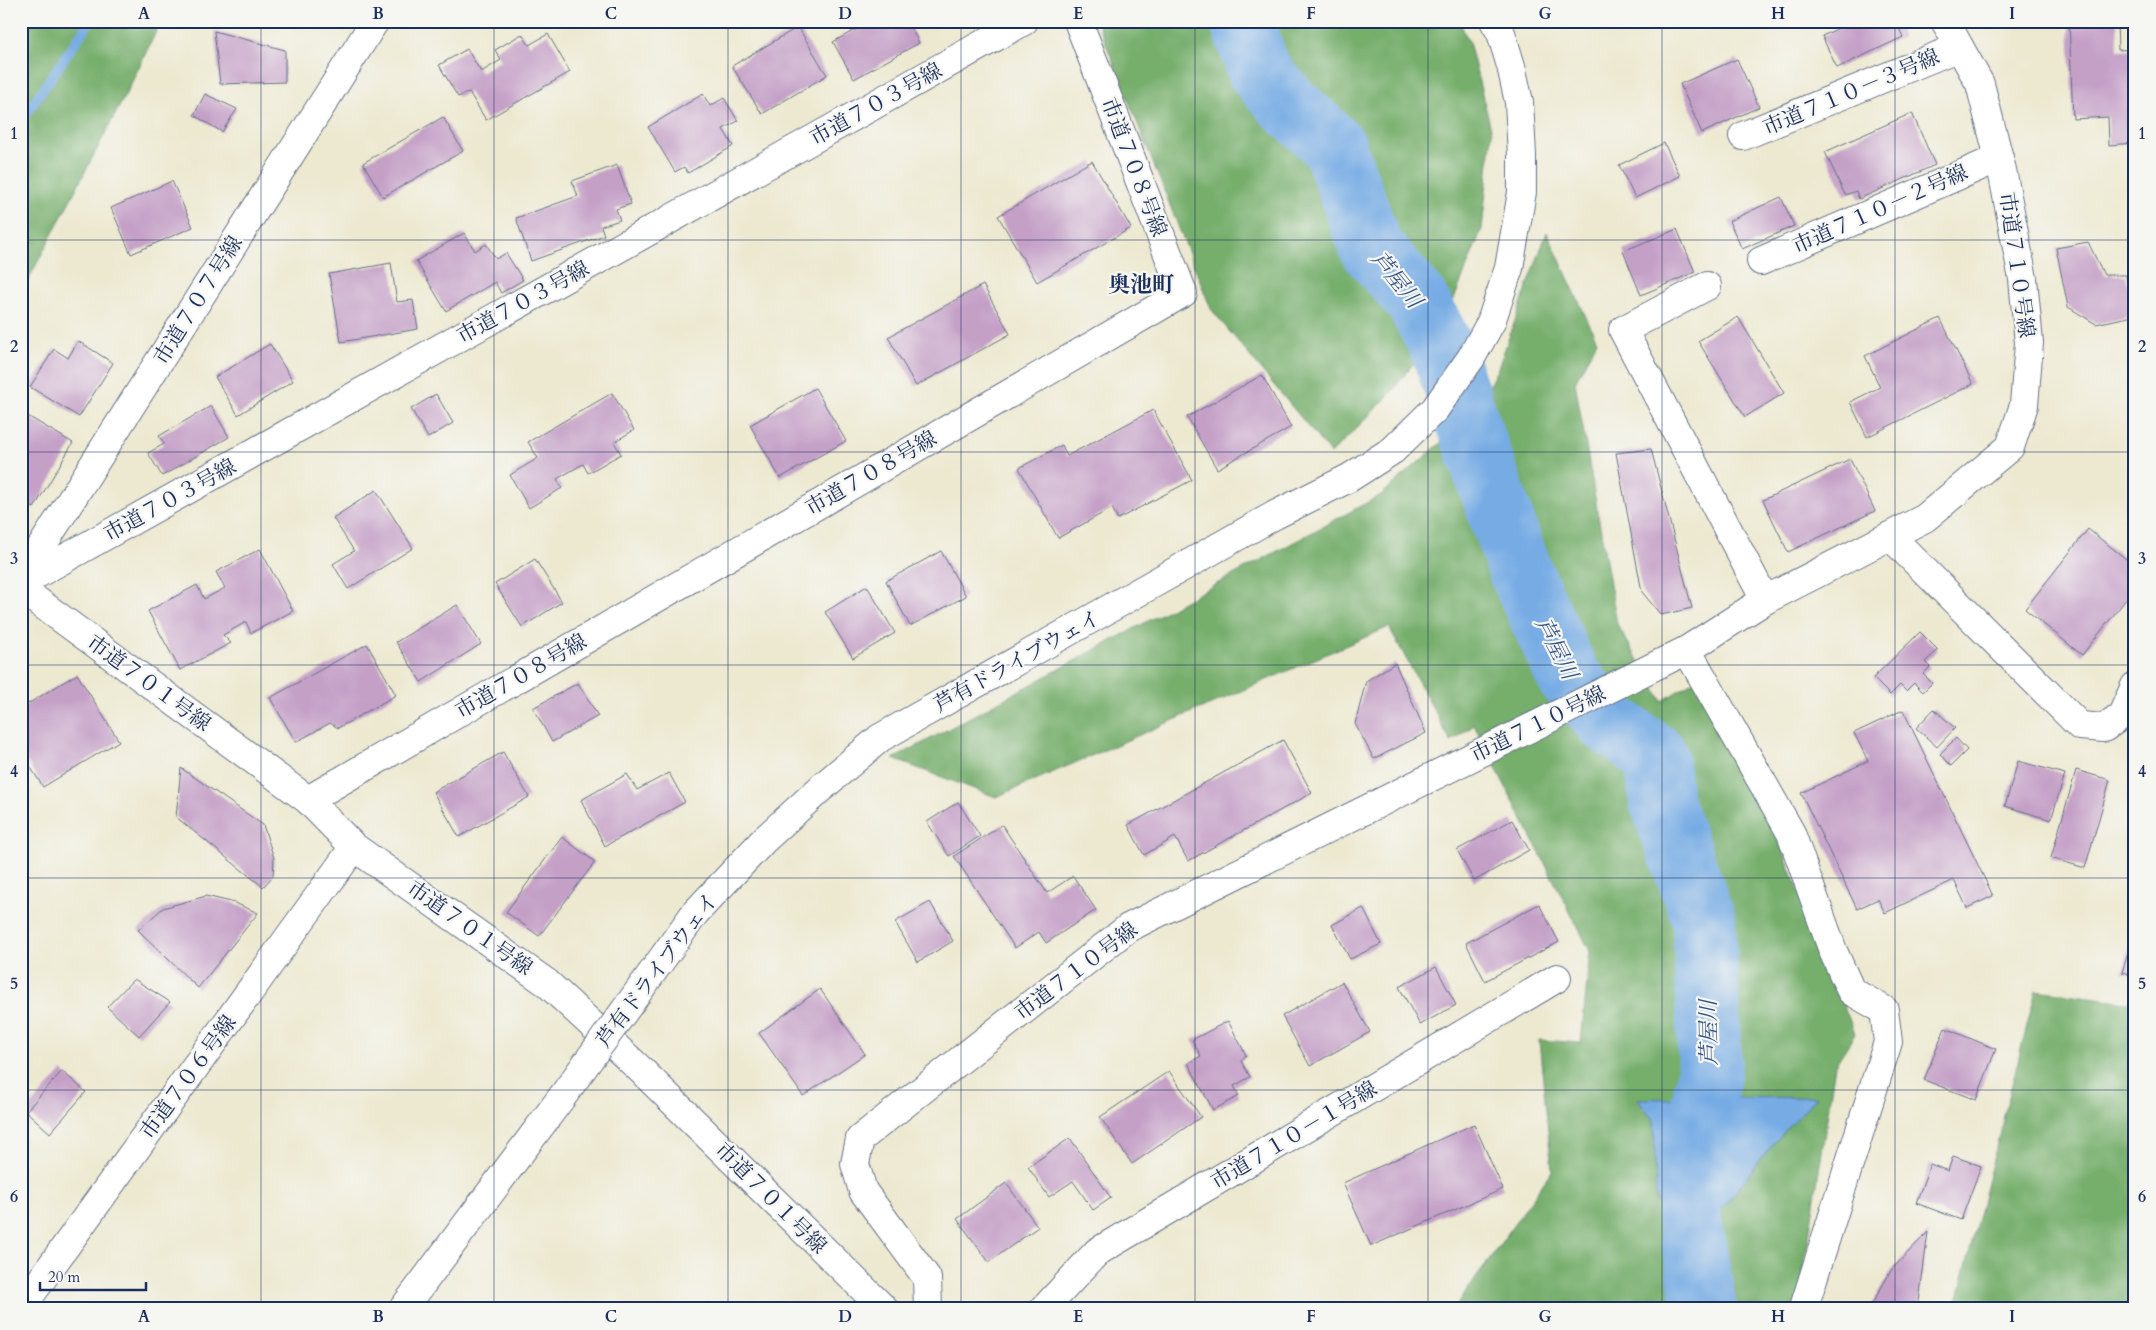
<svg xmlns="http://www.w3.org/2000/svg" width="2156" height="1330" font-family="Cardo,'Noto Serif JP',serif">
<rect width="100%" height="100%" fill="#f6f6f2"/>
<filter id="ink" filterUnits="userSpaceOnUse"><feTurbulence type="fractalNoise" baseFrequency=".02" numOctaves="2"/><feDisplacementMap in="SourceGraphic" scale="10" xChannelSelector="R" yChannelSelector="G"/><feConvolveMatrix kernelMatrix="1 2 1 2 8 2 1 2 1" color-interpolation-filters="sRGB"/></filter>
<filter id="wash" filterUnits="userSpaceOnUse"><feTurbulence type="fractalNoise" baseFrequency=".0096" numOctaves="4" result="noise"/><feDisplacementMap in="SourceGraphic" scale="20" xChannelSelector="R" yChannelSelector="G"/><feGaussianBlur stdDeviation="1.12" result="paint"/><feColorMatrix in="noise" values="0 0 0 0 0 0 0 0 0 0 0 0 0 0 0 0 0 1.4 0 .05"/><feComposite in="paint" operator="in"/></filter>
<g filter="url(#wash)">
<rect width="100%" height="100%" fill="#ede9d1"/>
<g fill="#76ae6c" stroke="#486e65">
<polygon points="21,21 161,21 130,86 21,294"/>
<polygon points="1097,21 1459,21 1469,42 1492,133 1482,229 1445,322 1391,393 1331,454 1211,309"/>
<polygon points="1547,232 1597,341 1575,382 1617,624 1662,701 1694,681 1780,843 1855,1034 1835,1065 1798,1309 1454,1309 1552,1171 1539,1040 1581,1043 1590,951 1474,725 1451,742 1389,627 996,797 893,759 1381,495 1474,414 1498,368"/>
<polygon points="2036,990 2135,1003 2135,1309 1955,1309"/>
</g>
<polygon fill="#76abe4" stroke="#486da1" points="1816,1097 1773,1144 1714,1219 1721,1309 1689,1309 1656,1196 1654,1121 1638,1099"/>
<g fill="none" stroke-linecap="round" stroke-linejoin="round">
<polyline stroke="#76abe4" stroke-width="10" points="21,121 90,21"/>
<polyline stroke="#76abe4" stroke-width="64" points="1242,21 1259,71 1287,103 1334,146 1371,248 1416,299 1441,346 1520,571 1569,678 1607,721 1656,756 1661,801 1704,920 1710,1070 1699,1123 1689,1215 1705,1309"/>
</g>
<g id="blocks">
<g fill="#c4a0c7">
<polygon points="871,21 907,21 919,43 854,79 833,42"/>
<polygon points="1701,21 1716,21 1703,27"/>
<polygon points="1854,21 1896,21 1903,37 1837,68 1822,36"/>
<polygon points="2069,21 2117,21 2118,50 2135,49 2135,143 2109,145 2108,117 2073,119"/>
<polygon points="798,27 827,75 762,114 732,66"/>
<polygon points="214,31 285,50 285,82 220,84"/>
<polygon points="522,34 529,45 548,34 570,72 486,120 469,92 458,97 439,65 467,49 481,72 501,60 495,50"/>
<polygon points="1737,59 1759,107 1702,133 1680,84"/>
<polygon points="205,94 237,109 222,132 194,115"/>
<polygon points="703,94 710,106 724,98 738,121 723,129 733,146 688,173 684,167 675,172 648,127"/>
<polygon points="1912,113 1935,165 1859,199 1856,191 1845,195 1825,152"/>
<polygon points="443,117 463,151 383,197 363,163"/>
<polygon points="1664,143 1680,176 1635,198 1619,165"/>
<polygon points="1092,161 1131,228 1037,282 998,216"/>
<polygon points="617,165 631,204 616,209 620,220 601,226 604,235 531,261 516,218 578,196 572,181"/>
<polygon points="172,181 193,227 131,254 111,208"/>
<polygon points="1781,197 1794,226 1742,249 1729,221"/>
<polygon points="1677,229 1695,272 1641,295 1623,251"/>
<polygon points="464,233 475,251 486,244 496,259 506,253 523,280 501,293 495,282 446,311 416,261"/>
<polygon points="2088,242 2104,275 2126,275 2133,316 2096,324 2068,307 2056,248"/>
<polygon points="391,263 397,302 413,300 418,329 341,342 329,274"/>
<polygon points="983,285 1010,334 916,386 888,337"/>
<polygon points="1738,317 1784,393 1745,417 1698,341"/>
<polygon points="1940,318 1973,384 1867,437 1850,402 1880,387 1865,356"/>
<polygon points="78,341 113,363 79,417 30,387 54,349 68,358"/>
<polygon points="270,344 293,381 238,415 215,377"/>
<polygon points="1262,375 1291,427 1217,469 1187,417"/>
<polygon points="815,388 846,441 780,478 750,425"/>
<polygon points="612,393 634,430 614,442 621,454 588,473 583,464 557,479 562,488 529,508 510,475 538,458 528,442"/>
<polygon points="436,394 453,423 428,438 411,409"/>
<polygon points="211,406 229,437 162,476 148,453 164,444 159,436"/>
<polygon points="1153,410 1192,480 1118,519 1112,508 1058,538 1019,468 1062,445 1067,456"/>
<polygon points="21,412 73,443 34,508 21,500"/>
<polygon points="1651,449 1692,608 1661,615 1642,592 1616,453"/>
<polygon points="1850,459 1875,511 1788,552 1763,500"/>
<polygon points="376,490 413,548 348,589 333,564 354,551 333,518"/>
<polygon points="2088,529 2135,566 2135,588 2082,655 2025,609"/>
<polygon points="260,549 293,611 251,633 246,622 223,635 231,643 180,670 148,611 197,585 204,599 225,588 216,572"/>
<polygon points="941,551 966,596 910,626 886,581"/>
<polygon points="535,559 562,602 522,627 495,584"/>
<polygon points="867,586 895,633 853,658 825,612"/>
<polygon points="457,605 481,644 421,682 396,642"/>
<polygon points="1920,632 1938,650 1925,662 1930,667 1923,674 1932,683 1923,692 1914,683 1906,691 1900,685 1890,695 1873,678"/>
<polygon points="367,644 396,695 338,728 330,723 296,742 270,698"/>
<polygon points="1395,663 1426,733 1374,759 1355,724 1366,681"/>
<polygon points="77,674 119,741 43,787 21,752 21,708"/>
<polygon points="578,683 598,716 552,742 533,708"/>
<polygon points="1934,709 1955,728 1937,747 1916,728"/>
<polygon points="1903,710 1993,896 1967,908 1954,880 1885,913 1878,899 1857,909 1801,793 1868,761 1854,733"/>
<polygon points="1956,738 1967,750 1951,766 1940,754"/>
<polygon points="1283,740 1312,793 1188,861 1175,837 1144,855 1128,825"/>
<polygon points="503,752 529,797 459,837 433,792"/>
<polygon points="2018,761 2065,774 2051,820 2005,806"/>
<polygon points="181,768 263,825 274,858 273,876 263,887 176,817"/>
<polygon points="2076,770 2110,780 2085,868 2051,858"/>
<polygon points="669,773 685,802 605,846 581,800 627,774 637,790"/>
<polygon points="958,802 980,836 949,856 927,822"/>
<polygon points="1512,820 1529,850 1474,881 1457,850"/>
<polygon points="1002,825 1047,893 1073,876 1096,910 1046,943 1039,932 1015,948 954,856"/>
<polygon points="562,837 595,862 539,936 506,912"/>
<polygon points="206,896 235,903 258,913 198,988 138,930 163,908"/>
<polygon points="930,902 953,941 918,962 895,922"/>
<polygon points="1539,904 1559,942 1485,981 1466,943"/>
<polygon points="1363,908 1381,944 1350,959 1332,925"/>
<polygon points="2134,935 2135,935 2135,976 2122,972"/>
<polygon points="1436,967 1456,1005 1420,1025 1399,987"/>
<polygon points="134,979 170,1002 139,1036 107,1007"/>
<polygon points="1342,982 1370,1032 1310,1066 1282,1016"/>
<polygon points="820,989 865,1054 803,1096 759,1033"/>
<polygon points="1228,1021 1246,1055 1241,1061 1250,1077 1234,1086 1239,1096 1213,1110 1188,1063 1201,1056 1192,1040"/>
<polygon points="1945,1028 1996,1049 1976,1100 1924,1080"/>
<polygon points="62,1071 86,1092 50,1133 26,1111"/>
<polygon points="1169,1071 1201,1117 1132,1164 1100,1117"/>
<polygon points="1474,1124 1503,1189 1371,1246 1343,1183"/>
<polygon points="1070,1138 1111,1198 1093,1210 1073,1181 1049,1197 1028,1167"/>
<polygon points="1953,1156 1981,1166 1961,1220 1916,1203 1930,1164 1948,1171"/>
<polygon points="1006,1183 1038,1227 989,1262 957,1219"/>
<polygon points="1928,1232 1918,1309 1869,1309 1892,1269"/>
</g>
</g>
</g>
<g filter="url(#ink)">
<use href="#blocks" fill-opacity="0" stroke="#647086" stroke-width="1"/>
<g fill="none" stroke-linecap="round" stroke-linejoin="round">
<g stroke="#647086" stroke-width="30">
<g id="minor">
<polyline points="1743,136 1959,47"/>
<polyline points="1761,261 1999,158"/>
<polyline points="1707,286 1623,330 1765,600"/>
<polyline points="1890,536 2080,726 2104,728 2122,715 2135,686"/>
<polyline points="21,579 375,21"/>
<polyline points="21,583 1024,21"/>
<polyline points="21,589 308,800 354,847 547,983 642,1071 884,1309"/>
<polyline points="1687,650 1791,833 1833,951 1851,991 1884,1010 1888,1042 1805,1304"/>
<polyline points="308,800 1183,293 1078,21"/>
<polyline points="667,952 695,913 764,840 821,788 880,738 1275,515 1349,478 1393,450 1435,409 1471,358 1491,322 1509,268 1522,192 1522,155 1519,102 1511,66 1501,33 1494,21"/>
<polyline points="21,1308 354,847"/>
<polyline points="403,1309 562,1097"/>
<polyline points="928,1309 927,1278 863,1191 855,1164 860,1139 1128,928 1687,650 1765,600 1925,518 2010,447 2024,405 2029,343 2023,279 2002,170 1980,84 1945,21"/>
<polyline points="1044,1309 1097,1252 1557,978"/>
</g>
</g>
<use href="#minor" stroke="#fff" stroke-width="28"/>
<g stroke="#647086" stroke-width="30" stroke-linecap="butt">
<polyline id="minor-bridge" points="562,1097 667,952"/>
</g>
<use href="#minor-bridge" stroke="#fff" stroke-width="28"/>
</g>
</g>
<path fill="none" stroke="#1b2f5e" stroke-width="1" stroke-opacity="0.55" d="M261,21V1309M494,21V1309M728,21V1309M961,21V1309M1195,21V1309M1428,21V1309M1662,21V1309M1895,21V1309M21,240H2135M21,452H2135M21,665H2135M21,878H2135M21,1090H2135"/>
<g text-anchor="middle" stroke-width="4.5" stroke-linejoin="round" paint-order="stroke">
<g font-size="21" fill="#1b2f5e" stroke="#f6f6f2">
<text transform="translate(1851 92) rotate(-23)" y="7">市道７１０－３号線</text>
<text transform="translate(876 104) rotate(-29)" y="7">市道７０３号線</text>
<text transform="translate(1134 167) rotate(69)" y="7">市道７０８号線</text>
<text transform="translate(1880 209) rotate(-24)" y="7">市道７１０－２号線</text>
<text transform="translate(2017 265) rotate(82)" y="7">市道７１０号線</text>
<text transform="translate(198 300) rotate(-58)" y="7">市道７０７号線</text>
<text transform="translate(523 302) rotate(-29)" y="7">市道７０３号線</text>
<text transform="translate(871 473) rotate(-30)" y="7">市道７０８号線</text>
<text transform="translate(170 500) rotate(-29)" y="7">市道７０３号線</text>
<text transform="translate(1017 661) rotate(-29)" y="7">芦有ドライブウェイ</text>
<text transform="translate(521 676) rotate(-30)" y="7">市道７０８号線</text>
<text transform="translate(149 683) rotate(36)" y="7">市道７０１号線</text>
<text transform="translate(1538 724) rotate(-26)" y="7">市道７１０号線</text>
<text transform="translate(470 928) rotate(35)" y="7">市道７０１号線</text>
<text transform="translate(657 970) rotate(-53)" y="7">芦有ドライブウェイ</text>
<text transform="translate(1076 971) rotate(-37)" y="7">市道７１０号線</text>
<text transform="translate(188 1077) rotate(-54)" y="7">市道７０６号線</text>
<text transform="translate(1294 1135) rotate(-31)" y="7">市道７１０－１号線</text>
<text transform="translate(771 1198) rotate(45)" y="7">市道７０１号線</text>
</g>
<g font-size="22" font-style="italic" fill="#365486" stroke="#f6f6f2">
<text transform="translate(1397 279) rotate(51)" y="8">芦屋川</text>
<text transform="translate(1557 648) rotate(63)" y="8">芦屋川</text>
<text transform="translate(1708 1033) rotate(-91)" y="8">芦屋川</text>
</g>
<g font-size="22" font-weight="bold" fill="#1b2f5e" stroke="#f6f6f2">
<text x="1141" y="292">奥池町</text>
</g>
</g>
<rect width="2156" height="1330" fill="none" stroke="#f6f6f2" stroke-width="55"/>
<path d="M40 1282v8h106v-8" fill="none" stroke="#1b2f5e" stroke-width="2.5"/>
<text x="48" y="1282" font-size="15" fill="#1b2f5e" stroke="#f6f6f2" stroke-width="4" paint-order="stroke">20 m</text>
<rect x="28" y="28" width="2100" height="1274" fill="none" stroke="#1b2f5e" stroke-width="2"/>
<g font-size="16" text-anchor="middle" font-weight="bold" fill="#1b2f5e">
<text x="144" y="19">A</text>
<text x="378" y="19">B</text>
<text x="611" y="19">C</text>
<text x="845" y="19">D</text>
<text x="1078" y="19">E</text>
<text x="1311" y="19">F</text>
<text x="1545" y="19">G</text>
<text x="1778" y="19">H</text>
<text x="2012" y="19">I</text>
<text x="14" y="139">1</text>
<text x="2142" y="139">1</text>
<text x="14" y="352">2</text>
<text x="2142" y="352">2</text>
<text x="14" y="564">3</text>
<text x="2142" y="564">3</text>
<text x="14" y="777">4</text>
<text x="2142" y="777">4</text>
<text x="14" y="989">5</text>
<text x="2142" y="989">5</text>
<text x="14" y="1202">6</text>
<text x="2142" y="1202">6</text>
<text x="144" y="1322">A</text>
<text x="378" y="1322">B</text>
<text x="611" y="1322">C</text>
<text x="845" y="1322">D</text>
<text x="1078" y="1322">E</text>
<text x="1311" y="1322">F</text>
<text x="1545" y="1322">G</text>
<text x="1778" y="1322">H</text>
<text x="2012" y="1322">I</text>
</g>
</svg>
